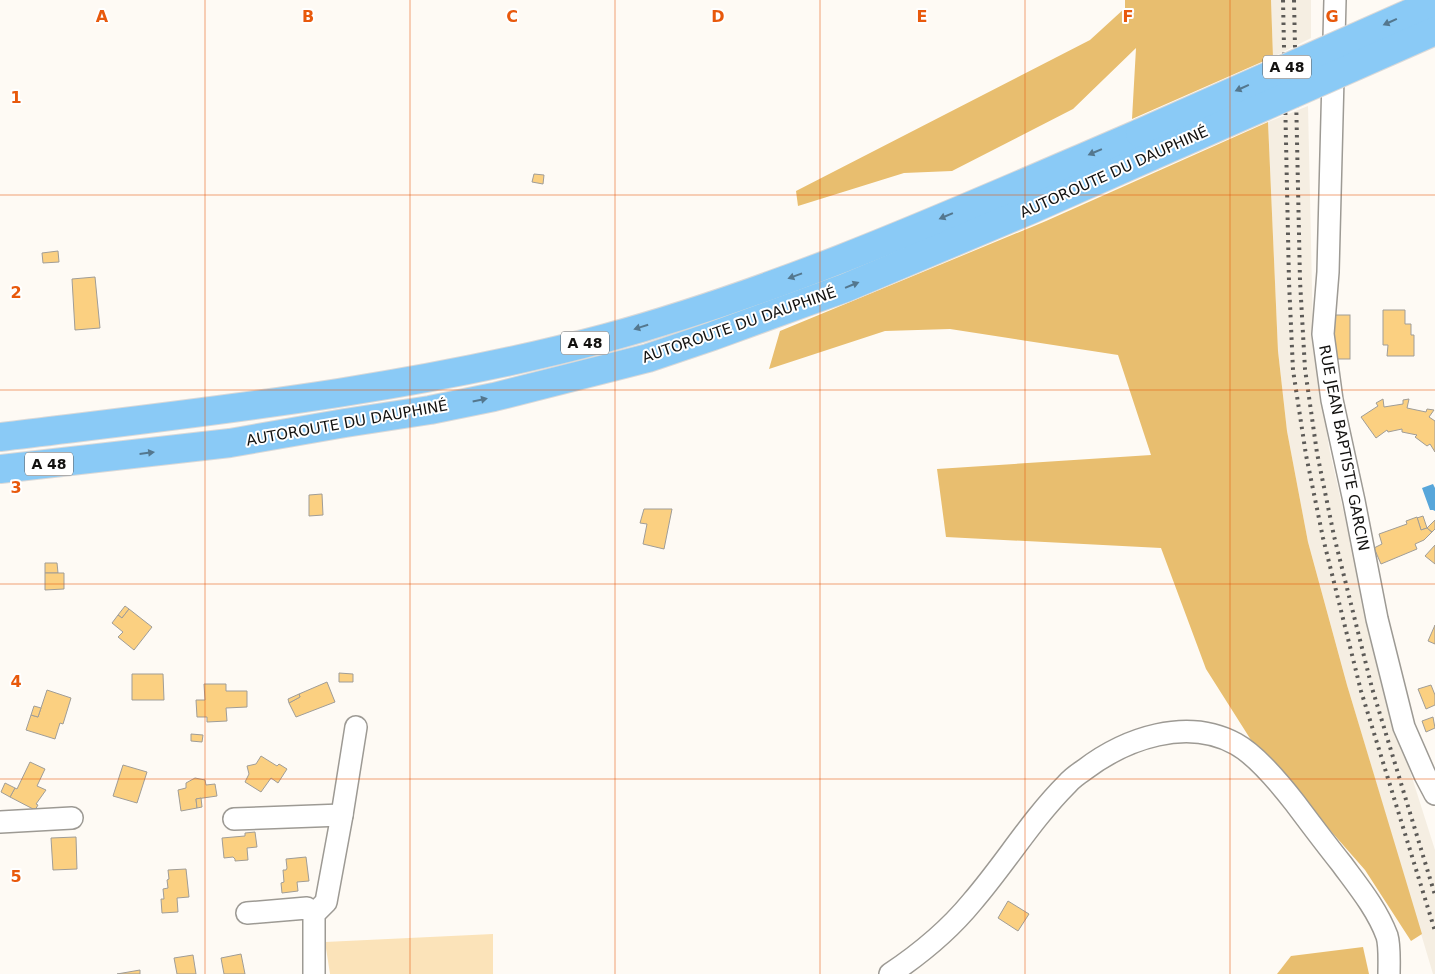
<svg xmlns="http://www.w3.org/2000/svg" width="1435" height="974" font-family="'DejaVu Sans',sans-serif">
<rect width="100%" height="100%" fill="#fefaf4"/>
<g fill="#f5eee2">
<polygon points="1271,0 1311,0 1311,38 1273,57"/>
<polygon points="1308,106 1313,333 1329,448 1368,619 1396,727 1435,850 1435,974 1433,974 1347,685 1308,542 1287,431 1278,351 1268,122"/>
</g>
<polygon fill="#fbe3b9" points="493,934 493,974 330,974 325,942"/>
<g fill="#e8be6f">
<polygon points="1125,0 1271,0 1273,57 1132,119 1136,48 1073,109 952,171 904,173 798,206 796,191 1090,40 1125,8"/>
<polygon points="1268,122 1278,351 1287,431 1308,542 1347,685 1422,934 1411,941 1365,870 1251,740 1206,669 1161,548 946,537 937,469 1151,455 1118,355 950,329 885,331 769,369 780,331 1046,221"/>
<polygon points="1363,947 1369,974 1277,974 1291,956"/>
</g>
<polygon fill="#57a6da" points="1433,484 1435,488 1435,511 1433,510 1430,510 1422,488"/>
<g fill="#fbd081" stroke="#a09d97">
<polygon points="534,174 544,175 543,184 532,182"/>
<polygon points="58,251 59,262 43,263 42,253"/>
<polygon points="95,277 100,328 75,330 72,279"/>
<polygon points="1383,310 1405,310 1405,324 1411,324 1411,335 1414,335 1414,356 1387,356 1388,345 1383,345"/>
<rect x="1330" y="315" width="20" height="44"/>
<polygon points="1383,399 1384,407 1403,404 1403,400 1409,399 1407,408 1426,412 1427,409 1434,410 1429,417 1435,421 1435,452 1430,444 1427,446 1415,437 1417,435 1402,432 1402,429 1388,432 1387,430 1376,438 1361,417 1378,406 1376,403"/>
<polygon points="322,494 323,515 309,516 309,495"/>
<polygon points="644,509 672,509 664,549 643,544 647,524 640,523"/>
<polygon points="1423,516 1427,528 1421,530 1417,518"/>
<polygon points="1417,517 1421,530 1427,528 1432,532 1424,540 1415,544 1417,549 1381,564 1374,548 1382,544 1379,534 1407,524 1406,521"/>
<polygon points="1435,520 1435,529 1432,532 1427,528"/>
<polygon points="1435,545 1435,564 1425,556"/>
<polygon points="45,563 57,563 58,573 45,573"/>
<polygon points="45,573 64,573 64,589 45,590"/>
<polygon points="125,606 129,609 122,618 118,615"/>
<polygon points="129,609 152,627 134,650 118,637 123,632 112,623 118,615 122,618"/>
<polygon points="1435,625 1435,644 1428,641"/>
<polygon points="339,673 353,674 353,682 339,682"/>
<polygon points="132,674 163,674 164,700 132,700"/>
<polygon points="327,682 335,702 296,717 289,703 300,697 299,694"/>
<polygon points="204,684 226,684 226,691 247,691 247,707 226,708 227,721 207,722 207,717 197,717 196,700 205,700"/>
<polygon points="1431,685 1435,695 1435,705 1426,709 1418,689"/>
<polygon points="47,690 71,698 63,724 60,723 55,739 26,730 31,715 38,717"/>
<polygon points="299,694 300,697 289,703 288,699"/>
<polygon points="34,706 41,708 38,717 31,715"/>
<polygon points="1433,717 1435,728 1426,732 1422,721"/>
<polygon points="191,734 203,735 202,742 191,741"/>
<polygon points="261,756 277,766 279,764 287,769 278,783 271,778 261,792 245,782 249,774 247,766 256,764"/>
<polygon points="30,762 45,769 37,786 46,790 36,804 38,805 35,810 10,797 15,788 17,789"/>
<polygon points="123,765 147,772 137,803 113,796"/>
<polygon points="195,778 205,780 206,785 215,784 217,796 196,799 197,808 181,811 178,790 186,788 186,783"/>
<polygon points="5,783 15,788 10,797 1,792"/>
<polygon points="201,798 202,807 197,808 196,799"/>
<polygon points="255,832 257,847 247,848 248,860 235,861 235,859 233,857 224,858 222,838 245,836 245,833"/>
<polygon points="76,837 77,869 53,870 51,838"/>
<polygon points="306,857 309,881 297,882 298,891 282,893 281,883 284,882 283,870 286,870 287,868 286,859"/>
<polygon points="186,869 189,897 177,898 178,912 162,913 161,899 164,899 163,889 168,888 167,880 169,879 168,870"/>
<polygon points="1008,901 1029,914 1018,931 998,918"/>
<polygon points="241,954 245,974 224,974 221,958"/>
<polygon points="193,955 196,974 177,974 174,958"/>
<polygon points="140,970 140,974 117,974"/>
</g>
<g fill="none" stroke-linecap="round" stroke-linejoin="round">
<g stroke="#9d9a94" stroke-width="24">
<g id="minor">
<polyline points="1335,0 1328,272 1323,334 1332,400 1354,501 1377,619 1404,727 1425,775 1435,794"/>
<polyline points="234,819 342,815"/>
<polyline points="0,822 72,818"/>
<polyline points="247,913 307,908 314,914"/>
<polyline points="314,974 314,914 326,902 342,815 356,727"/>
<path d="M890,974C920,954 949,930 972,902C1005,864 1031,820 1067,784C1072,778 1078,774 1084,770C1126,738 1187,717 1236,744C1256,755 1281,785 1295,803C1310,823 1325,843 1341,863C1358,886 1377,909 1387,936C1390,946 1389,963 1389,974"/>
</g>
</g>
<g stroke="#d9d9d9" stroke-width="30">
<g id="highway">
<path d="M0,437C203,412 408,391 606,338C790,288 965,208 1140,133"/>
<polyline points="0,469 230,443 345,423 430,410 494,397 648,358 713,336 845,288 1030,210 1152,156"/>
</g>
</g>
<use href="#minor" stroke="#fff" stroke-width="21"/>
<use href="#highway" stroke="#8acaf6" stroke-width="28"/>
<g stroke="#5c5a57" stroke-width="4" stroke-dasharray="2.5 5" stroke-linecap="butt">
<polyline points="1283,0 1289,282 1293,370 1306,455 1323,538 1361,691 1435,931"/>
<polyline points="1294,0 1300,281 1305,369 1317,453 1334,536 1372,688 1435,895"/>
</g>
<g stroke="#d9d9d9" stroke-width="30" stroke-linecap="butt">
<g id="highway-bridge">
<polyline points="1140,133 1435,2"/>
<polyline points="1152,156 1435,31"/>
</g>
</g>
<use href="#highway-bridge" stroke="#8acaf6" stroke-width="28"/>
</g>
<defs><path id="oneway-solid" d="M-6-.8H1V-3.2L6.5 0L1 3.2V.8H-6Z" transform="scale(1.25)"/></defs>
<g fill="#54778e">
<use href="#oneway-solid" transform="translate(1390 22) rotate(156)"/>
<use href="#oneway-solid" transform="translate(1242 88) rotate(156)"/>
<use href="#oneway-solid" transform="translate(1095 152) rotate(157)"/>
<use href="#oneway-solid" transform="translate(946 216) rotate(157)"/>
<use href="#oneway-solid" transform="translate(795 276) rotate(160)"/>
<use href="#oneway-solid" transform="translate(852 285) rotate(-22)"/>
<use href="#oneway-solid" transform="translate(641 327) rotate(163)"/>
<use href="#oneway-solid" transform="translate(480 400) rotate(-12)"/>
<use href="#oneway-solid" transform="translate(147 453) rotate(-7)"/>
</g>
<path fill="none" stroke="#e8590c" stroke-width="1" stroke-opacity="0.55" d="M205,0V974M410,0V974M615,0V974M820,0V974M1025,0V974M1230,0V974M0,195H1435M0,390H1435M0,584H1435M0,779H1435"/>
<g text-anchor="middle" stroke-width="4" stroke-linejoin="round" paint-order="stroke">
<g fill="#fff" stroke="#5a5958" stroke-width="1">
<rect x="1263" y="55.5" width="48" height="23" rx="4"/>
<rect x="561" y="331.5" width="48" height="23" rx="4"/>
<rect x="25" y="452.5" width="48" height="23" rx="4"/>
</g>
<g font-size="14" font-weight="bold" fill="#131210">
<text x="1287" y="72">A 48</text>
<text x="585" y="348">A 48</text>
<text x="49" y="469">A 48</text>
</g>
<g font-size="15" fill="#131210" stroke="#fff">
<text transform="translate(1114 172) rotate(-24)" y="5">AUTOROUTE DU DAUPHINÉ</text>
<text transform="translate(739 325) rotate(-19)" y="5">AUTOROUTE DU DAUPHINÉ</text>
<text transform="translate(347 423) rotate(-10)" y="5">AUTOROUTE DU DAUPHINÉ</text>
<text transform="translate(1344 448) rotate(79)" y="5">RUE JEAN BAPTISTE GARCIN</text>
</g>
</g>
<g font-size="16" text-anchor="middle" font-weight="bold" fill="#e8590c" stroke="#fff" stroke-width="4" stroke-linejoin="round" paint-order="stroke">
<text x="102" y="22">A</text>
<text x="308" y="22">B</text>
<text x="512" y="22">C</text>
<text x="718" y="22">D</text>
<text x="922" y="22">E</text>
<text x="1128" y="22">F</text>
<text x="1332" y="22">G</text>
<text x="16" y="103">1</text>
<text x="16" y="298">2</text>
<text x="16" y="493">3</text>
<text x="16" y="687">4</text>
<text x="16" y="882">5</text>
</g>
</svg>
